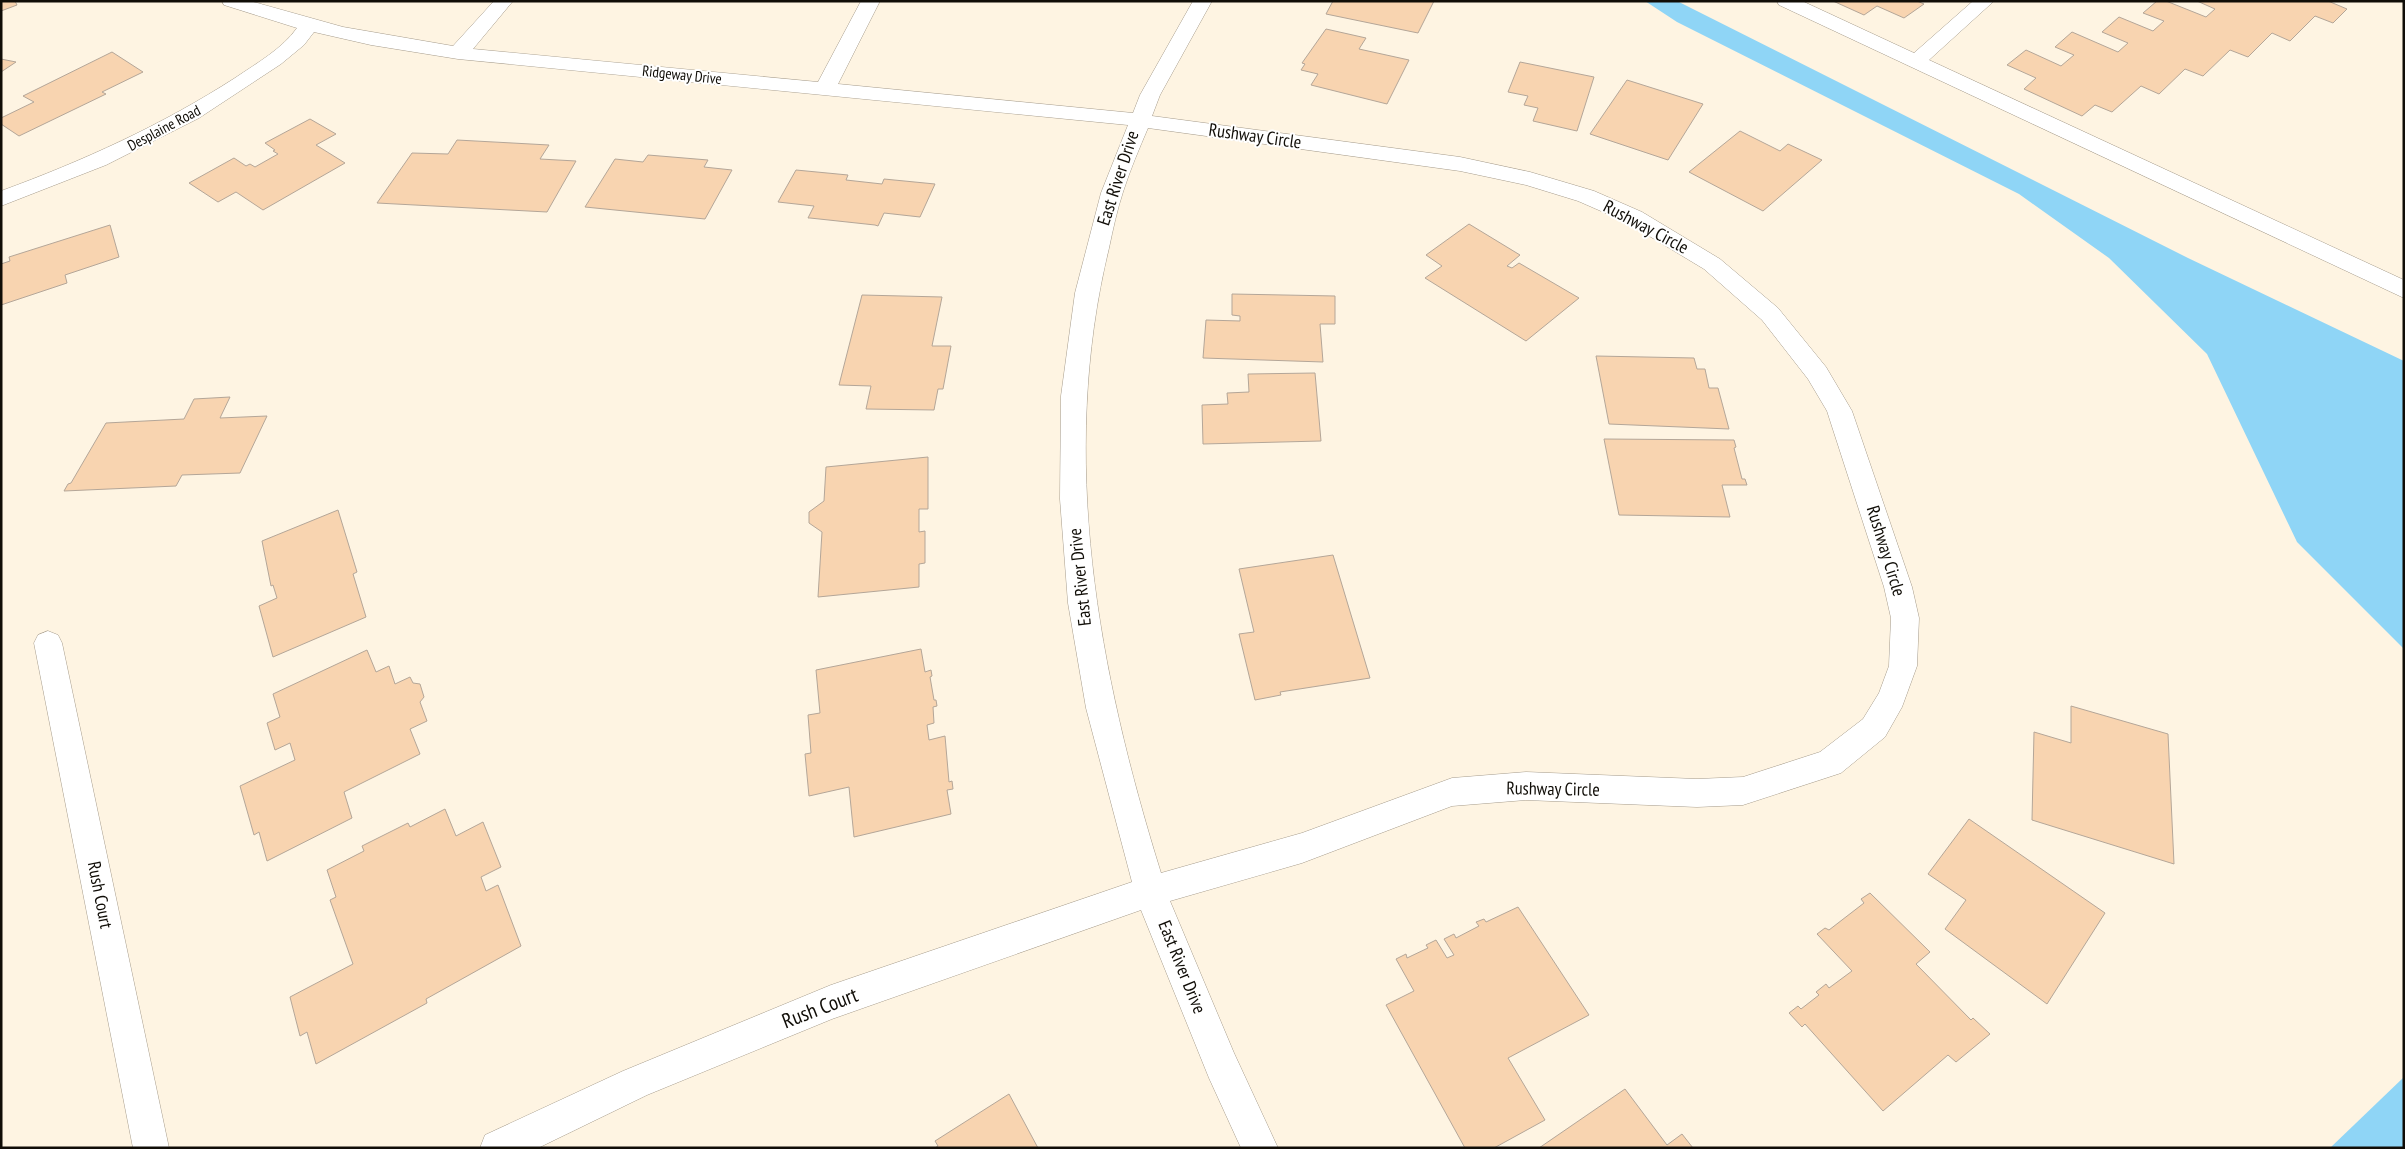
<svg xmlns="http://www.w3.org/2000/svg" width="2405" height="1149" font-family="'PT Sans Narrow',sans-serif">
<rect width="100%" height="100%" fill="#fef4e2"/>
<g fill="#8fd5f6">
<polygon points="1645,1 1677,1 2188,258 2404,361 2404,649 2297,542 2207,354 2109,258 2019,194 1677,22"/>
<polygon points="2404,1077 2404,1148 2330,1148"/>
</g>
<g fill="#f8d4b0" stroke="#b4a698">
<polygon points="1,1 15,1 17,5 1,11"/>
<polygon points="1333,1 1434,1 1418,33 1326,14"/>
<polygon points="1833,1 1917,1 1924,4 1904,18 1877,6 1864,15"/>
<polygon points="2157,1 2166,1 2206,17 2215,9 2197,1 2328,1 2347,9 2333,23 2315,16 2290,41 2272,33 2248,57 2230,50 2203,76 2185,69 2159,94 2141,86 2112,112 2095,105 2082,116 2024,89 2036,78 2007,65 2026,50 2061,66 2074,55 2055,47 2072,32 2118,52 2128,43 2102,32 2119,17 2153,31 2164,21 2143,13"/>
<polygon points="1326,29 1366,38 1359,49 1409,60 1387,104 1311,85 1318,74 1301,70 1305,64 1302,63"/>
<polygon points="112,52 143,72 102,92 106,94 19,136 1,124 1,118 34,102 23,96"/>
<polygon points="1,59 16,62 1,72"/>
<polygon points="1520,62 1594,77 1577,131 1533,121 1538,108 1524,105 1528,96 1508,92"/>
<polygon points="1627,80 1703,104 1668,160 1590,134"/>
<polygon points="310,119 336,134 316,145 345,163 263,210 236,192 218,202 189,183 234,158 246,166 250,164 255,167 278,154 273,151 275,150 265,143"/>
<polygon points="1740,131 1780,151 1788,144 1822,160 1763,211 1689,172"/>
<polygon points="457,140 549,145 540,159 576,161 547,212 377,203 412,153 448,154"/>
<polygon points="648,155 708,160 704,167 732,170 705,219 585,207 615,159 643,162"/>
<polygon points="796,170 848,175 846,180 882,184 884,179 935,184 920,217 884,213 878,226 875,225 810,218 808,218 814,206 778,202"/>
<polygon points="1469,224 1520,255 1507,266 1512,268 1519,263 1579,298 1526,341 1425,278 1442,266 1426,255"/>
<polygon points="110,225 119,257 65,275 67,283 1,305 1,264 10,261 9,257"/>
<polygon points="1232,294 1335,296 1335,324 1320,324 1323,362 1203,358 1206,320 1240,321 1240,316 1232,315"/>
<polygon points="862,295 942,297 932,346 951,346 943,389 938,389 934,410 866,409 871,386 839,385"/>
<polygon points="1596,356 1694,358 1697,369 1705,369 1709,388 1718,388 1729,429 1609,424"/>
<polygon points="1315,373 1321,441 1203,444 1202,405 1228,404 1227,393 1249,392 1248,374"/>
<polygon points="230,397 220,418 267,416 240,473 182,475 176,486 64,491 68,484 71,483 106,423 184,419 194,399"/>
<polygon points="1604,439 1734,440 1736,447 1734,448 1742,479 1745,479 1747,485 1722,485 1730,517 1619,515"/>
<polygon points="928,457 928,509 919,509 919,532 925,531 925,563 919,564 919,587 818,597 822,532 809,523 809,512 824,501 826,467"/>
<polygon points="338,510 357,572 353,574 366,617 273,657 259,606 277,598 273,585 271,586 262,541"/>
<polygon points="1333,555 1370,678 1280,692 1281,695 1255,700 1239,634 1254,632 1239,569"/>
<polygon points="921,649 925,672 931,670 932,676 930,677 934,700 936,700 937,706 933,707 934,723 927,725 929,740 945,736 949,782 952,781 953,789 947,790 951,814 854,837 849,787 809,796 805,754 811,753 808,715 820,713 816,670"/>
<polygon points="367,650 376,672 389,666 395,684 410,677 413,683 420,684 424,697 420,702 427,721 410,729 420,754 344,792 352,818 267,861 259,832 254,835 240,786 295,760 290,743 275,750 267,723 280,717 273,694"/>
<polygon points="2071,706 2168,734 2174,864 2032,820 2034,732 2071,743"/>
<polygon points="445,809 456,836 483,822 501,867 481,877 486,891 498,885 521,946 426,999 427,1003 316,1064 307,1032 300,1036 290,997 353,964 330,900 336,897 327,870 364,851 362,846 408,823 410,827"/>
<polygon points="1969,819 2105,913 2047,1004 1945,929 1966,900 1928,874"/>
<polygon points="1870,893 1930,952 1916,964 1971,1020 1973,1018 1990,1034 1956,1062 1948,1055 1883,1111 1805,1024 1802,1027 1789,1013 1798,1006 1801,1009 1819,995 1816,992 1826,984 1829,988 1852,971 1817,934 1825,928 1829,930 1864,903 1861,899"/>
<polygon points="1518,907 1589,1015 1508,1058 1545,1120 1494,1148 1465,1148 1386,1005 1414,991 1396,959 1406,954 1407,958 1428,948 1426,945 1436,940 1447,958 1454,955 1444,939 1454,934 1456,938 1479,926 1476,922 1484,919 1486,922"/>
<polygon points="1625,1089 1667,1145 1682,1134 1693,1148 1539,1148"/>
<polygon points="1009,1094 1038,1148 935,1148 938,1146 935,1141"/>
</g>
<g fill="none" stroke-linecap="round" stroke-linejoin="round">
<g stroke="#a69c8c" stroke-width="1">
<g id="minor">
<path d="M222,1H250L343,27L453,46L494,1H513L473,49L818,82L861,1H880L838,84L1133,113L1140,95L1193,1H1212L1160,95L1152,116L1460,157L1530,172L1594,191L1642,212L1720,259L1778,308L1826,367L1852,411L1912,587L1919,618L1917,666L1902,707L1885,737L1841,773L1743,805L1697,807L1526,800L1452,806L1302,863L1170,901L1234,1053L1278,1148H1241L1209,1078L1141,910L832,1019L647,1095L538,1148H480L485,1135L623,1071L831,985L1132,882L1086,708L1068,603L1060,499L1061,396L1075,293L1101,193L1128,125L458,59L371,45L314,32L304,45L281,64L199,118L106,165L1,206V191C83,161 162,125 235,78C257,63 282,49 297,28L224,5ZM1148,128L1460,171L1526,185L1578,201L1626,222L1704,269L1762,320L1808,379L1827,411L1884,587L1891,618L1889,666L1879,693L1863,719L1820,752L1743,777L1697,779L1526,772L1452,778L1302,833L1161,873C1098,671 1058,457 1109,248C1113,229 1117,210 1123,192C1130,170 1139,149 1148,128Z"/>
<polygon points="1777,1 1802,1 1914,53 1973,1 1994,1 1929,60 2404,280 2404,298 1779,5"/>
<polygon points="48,631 58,635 62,643 169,1148 133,1148 34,643 38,635"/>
</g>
</g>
<use href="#minor" fill="#fff" fill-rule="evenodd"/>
</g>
<g text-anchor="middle" stroke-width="4" stroke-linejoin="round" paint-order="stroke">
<g font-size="15" fill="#100d07" stroke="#fff">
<text transform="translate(682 75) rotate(6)" y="5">Ridgeway Drive</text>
<text transform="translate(164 128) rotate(-28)" y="5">Desplaine Road</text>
</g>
<g font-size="18" fill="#100d07" stroke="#fff">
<text transform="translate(1255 136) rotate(8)" y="6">Rushway Circle</text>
<text transform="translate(1118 178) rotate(-72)" y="6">East River Drive</text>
<text transform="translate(1646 227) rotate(28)" y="6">Rushway Circle</text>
<text transform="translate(1886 551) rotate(73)" y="6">Rushway Circle</text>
<text transform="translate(1080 577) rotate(-96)" y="6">East River Drive</text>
<text transform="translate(1553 789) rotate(1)" y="6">Rushway Circle</text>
<text transform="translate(100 895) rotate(79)" y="6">Rush Court</text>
<text transform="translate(1182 967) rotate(68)" y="6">East River Drive</text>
</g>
<g font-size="21" fill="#100d07" stroke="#fff">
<text transform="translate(820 1008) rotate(-21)" y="7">Rush Court</text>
</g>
</g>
<rect width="2405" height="1149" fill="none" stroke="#100d07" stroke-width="5"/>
</svg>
